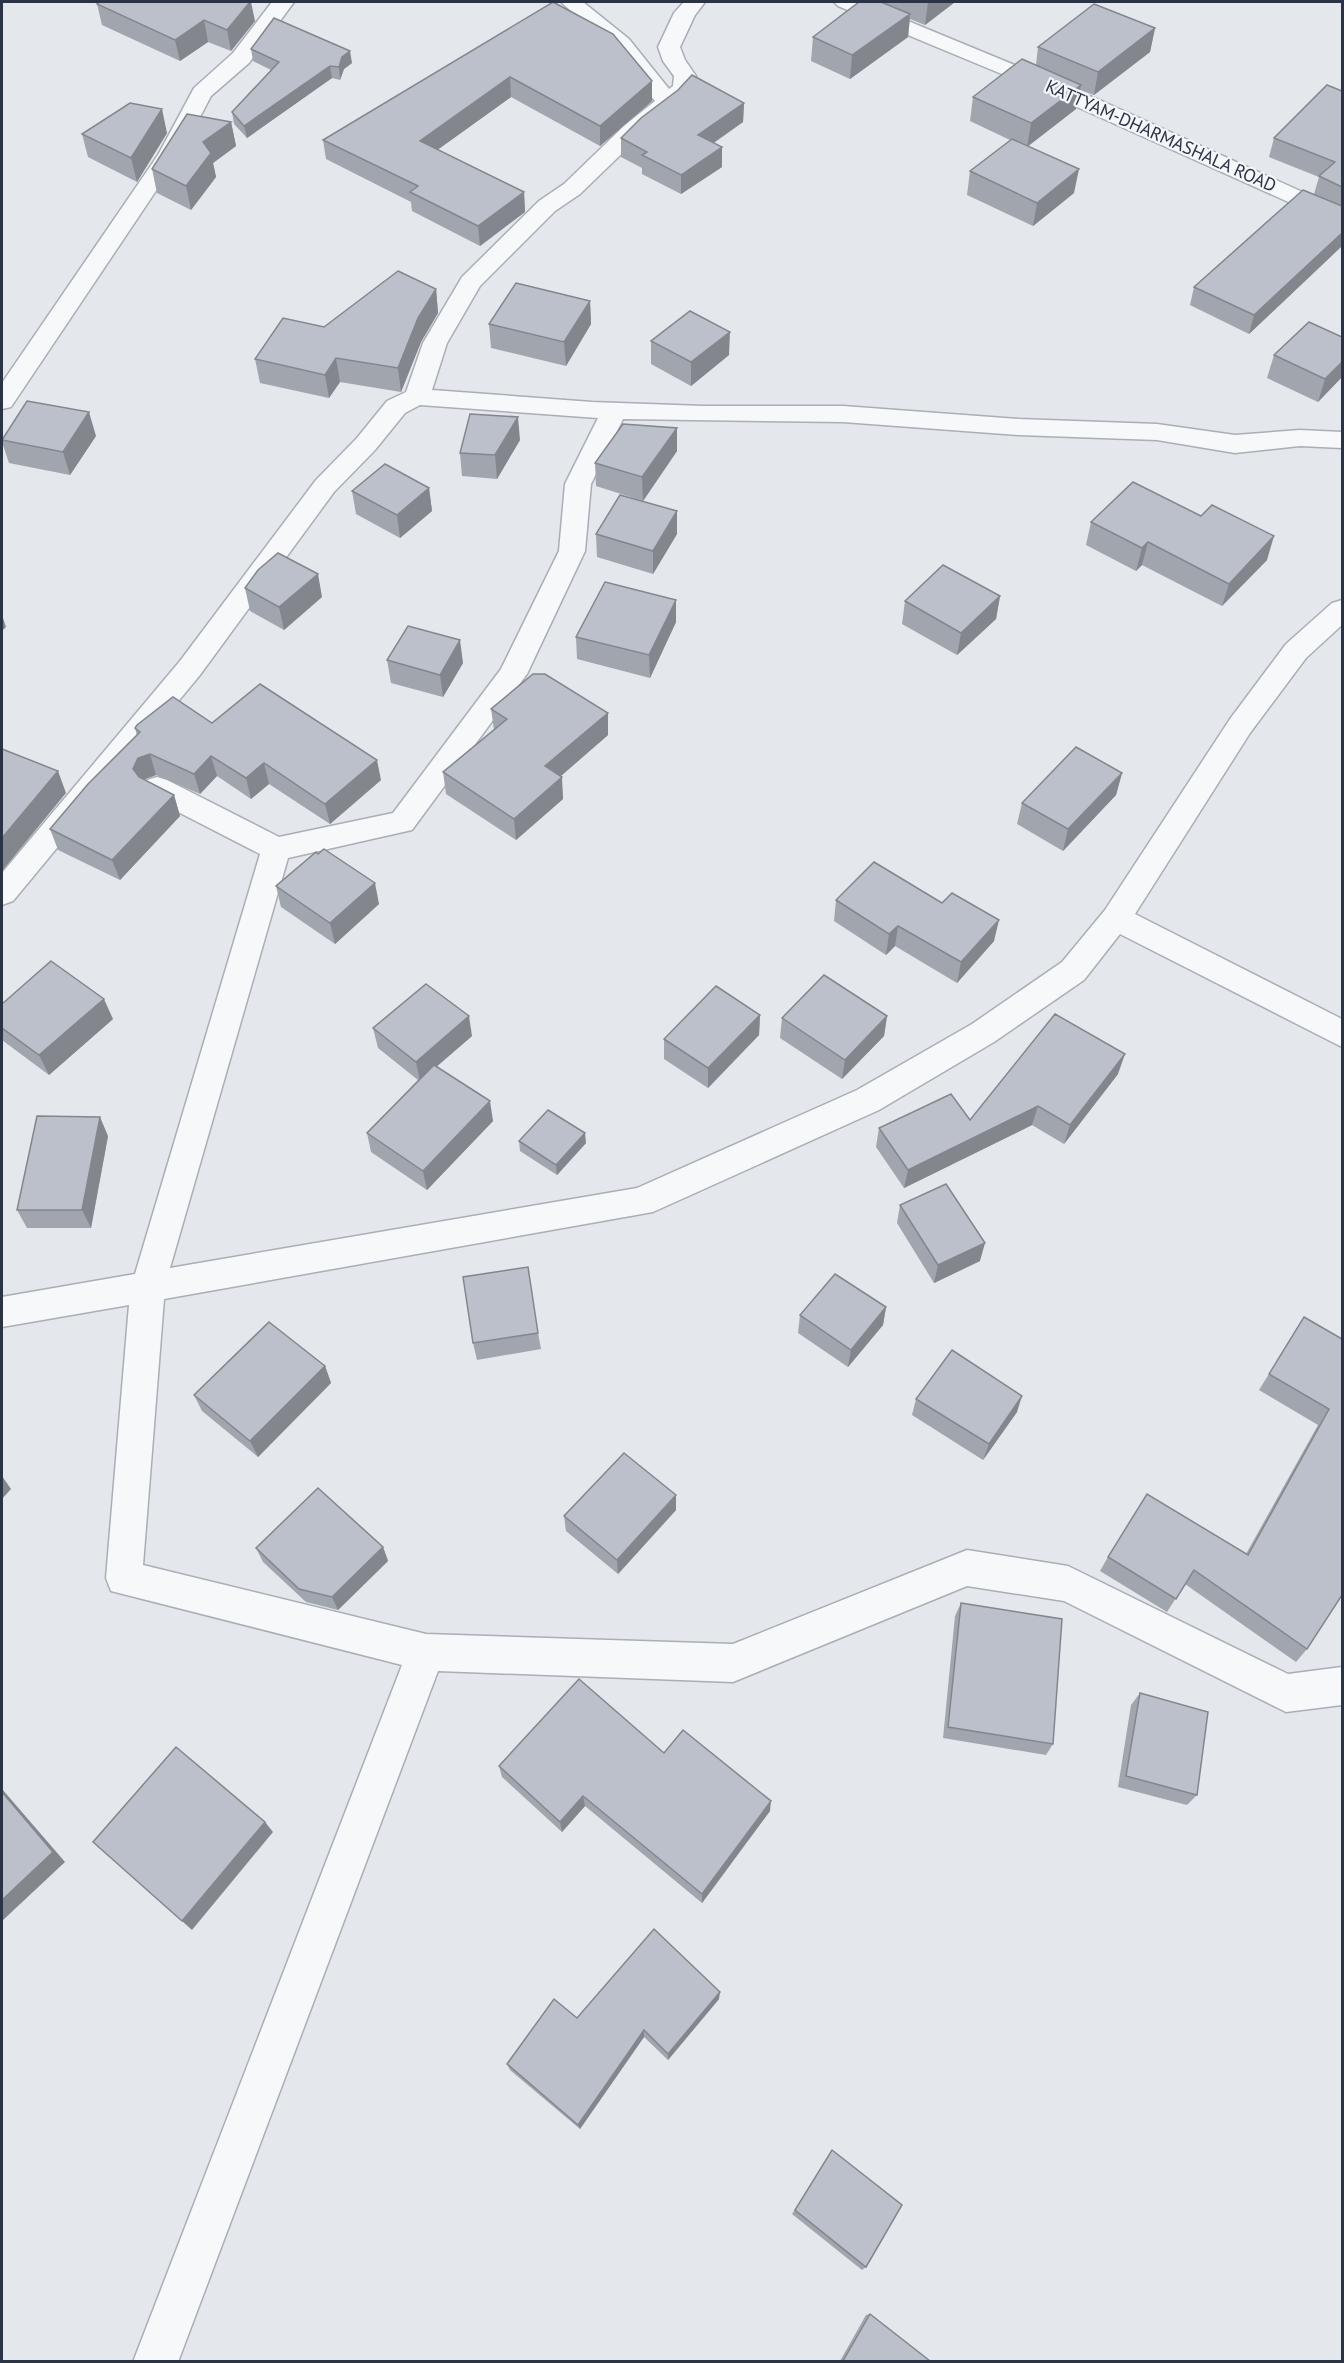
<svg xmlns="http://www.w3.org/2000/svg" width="1344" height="2363" font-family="'PT Sans',sans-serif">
<rect width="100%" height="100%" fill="#e4e7ec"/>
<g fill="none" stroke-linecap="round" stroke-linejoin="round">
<g stroke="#a9aeb7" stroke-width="3">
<g id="minor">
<polygon points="272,2 294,2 249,63 211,96 180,155 11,407 2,409 2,383 158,155 194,88 233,53"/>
<polygon points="561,2 583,2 629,39 669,89 673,86 674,76 663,61 658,47 674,13 684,2 705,2 695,15 680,47 685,60 696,76 695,88 677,108 640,136 580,194 555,211 480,286 447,343 432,390 592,402 703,406 843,406 1019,419 1157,424 1235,435 1300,430 1342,432 1342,448 1300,446 1235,453 1157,440 1019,435 843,422 623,419 591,484 585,551 527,674 412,830 288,858 170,1268 637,1188 857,1090 972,1024 1062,962 1105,910 1230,719 1286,644 1332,603 1342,600 1342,625 1306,658 1250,733 1135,914 1342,1019 1342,1047 1120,934 1084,980 994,1042 879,1110 653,1212 164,1299 143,1565 426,1634 733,1644 967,1550 1068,1566 1288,1674 1342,1667 1342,1705 1286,1712 1064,1601 967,1586 733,1682 438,1671 178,2362 133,2362 402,1665 111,1591 106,1578 129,1305 2,1327 2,1297 135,1274 260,854 147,796 142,788 147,780 157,777 167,780 279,837 393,813 501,669 559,551 565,484 598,418 420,405 405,413 375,450 334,492 200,675 13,901 2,905 2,873 180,661 316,480 357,438 387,401 406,392 423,343 462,277 539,201 564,184 624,126 655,101 613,49"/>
<polygon points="834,2 862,2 1104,102 1342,210 1342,226 1026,84 838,6"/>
</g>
</g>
<use href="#minor" fill="#f7f8fa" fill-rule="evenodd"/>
</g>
<g fill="#a1a5ae">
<polygon points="553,2 652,101 600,146 511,97 437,150 524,192 525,212 480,246 412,211 411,202 326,159 323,140"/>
<polygon points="859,2 955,2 925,25 910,19 908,37 850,79 811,61 813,37"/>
<polygon points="97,4 255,21 231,51 208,42 180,61 102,25"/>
<polygon points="1155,28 1150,52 1094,95 1080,90 1076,109 1028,146 1074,193 1033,226 967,195 970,171 1010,140 970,121 973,97 1036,65 1038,47"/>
<polygon points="251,49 352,63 344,69 340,80 332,78 247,138 234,124 232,112 271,70 253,61"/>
<polygon points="1342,91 1342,246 1249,334 1190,305 1194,287 1314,194 1319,177 1269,157 1274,138"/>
<polygon points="744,103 743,122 714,143 722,167 681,194 642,174 642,168 621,157 621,138"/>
<polygon points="231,122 236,146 213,163 216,177 191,210 157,193 152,169"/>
<polygon points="167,133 137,182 88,157 82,134"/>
<polygon points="436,289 438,313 421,342 401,392 340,382 329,398 260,383 255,359 324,327"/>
<polygon points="590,301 591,324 566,366 491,348 489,324"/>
<polygon points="1342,337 1342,377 1318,402 1267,378 1274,355"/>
<polygon points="651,341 729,355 691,386 651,364"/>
<polygon points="677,428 677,451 643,501 596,486 595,463"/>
<polygon points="96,436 70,475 9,463 2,442 2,438"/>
<polygon points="520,440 497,479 462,476 460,453"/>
<polygon points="429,488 432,511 400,538 356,514 352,491"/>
<polygon points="677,511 677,534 653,574 597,557 596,534"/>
<polygon points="1091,522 1267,560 1222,606 1142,565 1136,571 1086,545"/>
<polygon points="245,588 322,597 284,630 250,611"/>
<polygon points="1000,596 996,619 957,655 902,624 905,601"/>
<polygon points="676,600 676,622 650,678 577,659 576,637"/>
<polygon points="387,660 463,663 443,697 391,683"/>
<polygon points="491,709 608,713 608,735 561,776 563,799 516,840 446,794 443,772 494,730"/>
<polygon points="212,723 381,780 330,824 269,784 251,799 217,776 200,794 156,775 145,779 144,780 174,795 180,816 120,880 58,850 50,829 137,736 135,728"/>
<polygon points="1122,773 1116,795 1063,851 1017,824 1022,803"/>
<polygon points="276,886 379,904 335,944 281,907"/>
<polygon points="836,900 994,941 957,983 895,946 886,955 834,921"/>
<polygon points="2,1004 113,1019 49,1075 2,1040"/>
<polygon points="760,1015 759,1035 708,1088 664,1059 664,1039"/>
<polygon points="887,1016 884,1036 842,1079 780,1038 782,1018"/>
<polygon points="373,1028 472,1036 437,1066 493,1121 427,1190 371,1152 367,1133 418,1080 378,1048"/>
<polygon points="1118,1074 1064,1144 1032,1125 904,1188 876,1147 879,1128 970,1120"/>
<polygon points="108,1136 91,1228 27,1228 17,1210"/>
<polygon points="519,1141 586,1143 557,1175 520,1151"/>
<polygon points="900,1205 980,1261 934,1283 897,1223"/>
<polygon points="886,1307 883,1325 848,1367 798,1333 800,1315"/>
<polygon points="1304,1317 1342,1339 1307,1649 1296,1662 1185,1584 1167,1612 1100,1571 1108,1557 1246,1554 1318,1425 1259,1390"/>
<polygon points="538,1333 541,1349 477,1360 473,1343"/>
<polygon points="325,1366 331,1383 258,1457 202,1411 194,1395"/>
<polygon points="916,1399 1017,1412 983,1460 912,1415"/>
<polygon points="676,1495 676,1510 618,1574 566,1531 564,1516"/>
<polygon points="383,1547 388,1561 338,1610 306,1602 263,1562 256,1548"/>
<polygon points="961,1603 1053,1744 1046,1755 943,1738 955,1616"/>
<polygon points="1140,1693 1197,1795 1187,1805 1118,1787 1131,1705"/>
<polygon points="664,1753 770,1811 702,1903 585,1806 562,1832 502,1777 499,1766"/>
<polygon points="719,1999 668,2060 644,2037 580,2129 510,2070 507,2064 577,2018"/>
<polygon points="829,2155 866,2267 862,2270 792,2214"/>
<polygon points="870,2314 930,2361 840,2361 866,2315"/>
</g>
<g fill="#83868d">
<polygon points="250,2 251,2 255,21 231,51 227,30"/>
<polygon points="928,2 955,2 925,25"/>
<polygon points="910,14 908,37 850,79 852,55"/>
<polygon points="204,20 208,42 180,61 175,40"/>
<polygon points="1155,28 1150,52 1094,95 1098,72"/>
<polygon points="350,51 352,63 344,69 340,80 339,67 342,57"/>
<polygon points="330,66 332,78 247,138 244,126"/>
<polygon points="510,77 511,97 422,161 420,141"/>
<polygon points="652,81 652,101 600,146 600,126"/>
<polygon points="1081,85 1076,109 1027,147 1031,123"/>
<polygon points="744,103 743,122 697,154 698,135"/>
<polygon points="162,109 167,133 137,182 131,158"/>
<polygon points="231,122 236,146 213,163 216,177 191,210 186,186 203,142"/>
<polygon points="722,147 722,167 681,194 681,175"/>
<polygon points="1079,169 1074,193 1033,226 1037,203"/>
<polygon points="524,192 525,212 480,246 478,226"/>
<polygon points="1342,233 1342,246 1249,334 1254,315"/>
<polygon points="436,289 438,313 421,342 401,392 398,368 418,318"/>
<polygon points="590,301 591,324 566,366 564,342"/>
<polygon points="730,332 729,355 691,386 691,362"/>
<polygon points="336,358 340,382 329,398 325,375"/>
<polygon points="1342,362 1342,377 1318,402 1325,379"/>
<polygon points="89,412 96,436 70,475 63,452"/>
<polygon points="518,417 520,440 497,479 495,455"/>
<polygon points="677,428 677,451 643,501 642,477"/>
<polygon points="429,488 432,511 400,538 397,515"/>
<polygon points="677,511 677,534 653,574 653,551"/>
<polygon points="1274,536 1267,560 1222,606 1229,584"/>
<polygon points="1148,542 1142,565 1136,571 1142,548"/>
<polygon points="318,574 322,597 284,630 279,607"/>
<polygon points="1000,596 996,619 957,655 961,633"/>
<polygon points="676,600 676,622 650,678 649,655"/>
<polygon points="2,615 6,627 2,631"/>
<polygon points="460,640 463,663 443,697 440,675"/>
<polygon points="608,713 608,735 547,788 545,766"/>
<polygon points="150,754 156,775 145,779 140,789 133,769 138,758"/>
<polygon points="211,756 217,776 200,794 194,774"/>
<polygon points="377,760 381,780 330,824 325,804"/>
<polygon points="264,763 269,784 251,799 246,778"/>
<polygon points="58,771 66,793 2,871 2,838"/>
<polygon points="1122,773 1116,795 1063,851 1068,829"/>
<polygon points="562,777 563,799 516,840 514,819"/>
<polygon points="174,795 180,816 120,880 112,860"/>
<polygon points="375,883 379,904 335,944 330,923"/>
<polygon points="999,920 994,941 957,983 961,962"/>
<polygon points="898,926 895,946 886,955 889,934"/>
<polygon points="104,999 113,1019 49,1075 39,1055"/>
<polygon points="760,1015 759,1035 708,1088 708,1068"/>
<polygon points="469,1016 472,1036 420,1081 416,1062"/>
<polygon points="887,1016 884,1036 842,1079 845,1060"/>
<polygon points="1125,1054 1118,1074 1064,1144 1070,1125"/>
<polygon points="490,1101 493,1121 427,1190 423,1171"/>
<polygon points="1038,1106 1032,1125 904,1188 908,1170"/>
<polygon points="100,1117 108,1136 91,1228 82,1210"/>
<polygon points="585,1133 586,1143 557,1175 556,1165"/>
<polygon points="985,1243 980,1261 934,1283 938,1265"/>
<polygon points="886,1307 883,1325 848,1367 851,1350"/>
<polygon points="325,1366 331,1383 258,1457 250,1441"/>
<polygon points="1022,1396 1017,1412 983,1460 989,1444"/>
<polygon points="2,1476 11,1489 2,1499"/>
<polygon points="676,1495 676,1510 618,1574 617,1560"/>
<polygon points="383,1547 388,1561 338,1610 332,1597"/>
<polygon points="2,1789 65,1862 2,1921"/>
<polygon points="583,1796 585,1806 562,1832 560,1822"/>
<polygon points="771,1801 770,1811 702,1903 702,1894"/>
<polygon points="265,1822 273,1832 192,1930 182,1921"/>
<polygon points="720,1992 719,1999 668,2060 668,2054"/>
<polygon points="644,2030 644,2037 580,2129 578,2125"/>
</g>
<g fill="#bbc0ca" stroke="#83868d" stroke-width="1.5">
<polygon points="100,2 250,2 227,30 204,20 175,40 97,4"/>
<polygon points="553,2 613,34 652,81 600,126 510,77 420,141 524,192 478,226 410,192 418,186 323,140"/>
<polygon points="859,2 881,2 910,14 852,55 813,37"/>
<polygon points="1094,4 1155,28 1098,72 1038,47"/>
<polygon points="274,18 350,51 342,57 339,67 330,66 244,126 232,112 279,62 251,49"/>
<polygon points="1022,59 1081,85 1031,123 973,97"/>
<polygon points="692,75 744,103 698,135 722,147 681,175 642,155 647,152 621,138 641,118 678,90"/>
<polygon points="1327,85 1342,91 1342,187 1319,176 1335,162 1274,138"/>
<polygon points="130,103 162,109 131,158 82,134"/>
<polygon points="187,114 231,122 203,142 211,153 186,186 152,169"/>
<polygon points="1012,139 1079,169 1037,203 970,171"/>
<polygon points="1303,190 1342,206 1342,233 1254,315 1194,287"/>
<polygon points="398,271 436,289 418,318 398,368 336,358 325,375 255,359 283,318 324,327"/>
<polygon points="516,283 590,301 564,342 489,324"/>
<polygon points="690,311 730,332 691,362 651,341"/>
<polygon points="1309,322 1342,337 1342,362 1325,379 1274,355"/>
<polygon points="27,401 89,412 63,452 2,440"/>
<polygon points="470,414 518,417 495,455 460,453"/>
<polygon points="623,424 677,428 642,477 595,463"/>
<polygon points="385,464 429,488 397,515 352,491"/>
<polygon points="1133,482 1201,516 1212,505 1274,536 1229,584 1148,542 1142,548 1091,522"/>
<polygon points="620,495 677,511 653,551 596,534"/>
<polygon points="278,553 318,574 279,607 245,588 258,570"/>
<polygon points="943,565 1000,596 961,633 905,601"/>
<polygon points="605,582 676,600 649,655 576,637"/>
<polygon points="408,626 460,640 440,675 387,660"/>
<polygon points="533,674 545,674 608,713 545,766 562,777 514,819 443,772 507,719 491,709"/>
<polygon points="260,684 377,760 325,804 264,763 246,778 211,756 194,774 150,754 138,758 133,769 139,777 174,795 112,860 50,829 88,784 140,732 135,728 137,725 173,697 212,723"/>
<polygon points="1076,747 1122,773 1068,829 1022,803"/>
<polygon points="2,749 58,771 2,838"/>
<polygon points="324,849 375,883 330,923 276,886 316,852 318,854"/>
<polygon points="874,862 942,903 952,893 999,920 961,962 898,926 889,934 836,900"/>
<polygon points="51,961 104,999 39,1055 2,1028 2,1004"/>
<polygon points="824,975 887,1016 845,1060 782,1018"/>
<polygon points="426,984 469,1016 416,1062 373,1028"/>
<polygon points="716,986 760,1015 708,1068 664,1039"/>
<polygon points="1055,1014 1125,1054 1070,1125 1038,1106 908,1170 879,1128 951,1094 970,1120"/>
<polygon points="434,1065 490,1101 423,1171 367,1133"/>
<polygon points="548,1110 585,1133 556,1165 519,1141"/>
<polygon points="37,1116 100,1117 82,1210 17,1210"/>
<polygon points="946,1184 985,1243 938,1265 900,1205"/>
<polygon points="528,1267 538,1333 473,1343 463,1277"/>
<polygon points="835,1274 886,1307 851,1350 800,1315"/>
<polygon points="1304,1317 1342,1339 1342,1595 1307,1649 1194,1570 1176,1599 1108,1557 1147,1494 1248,1555 1329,1409 1269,1374"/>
<polygon points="269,1322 325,1366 250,1441 194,1395"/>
<polygon points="952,1350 1022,1396 989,1444 916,1399"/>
<polygon points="624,1453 676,1495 617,1560 564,1516"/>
<polygon points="318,1488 383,1547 332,1597 299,1589 256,1548"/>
<polygon points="961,1603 1062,1619 1053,1744 948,1727"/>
<polygon points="579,1679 664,1753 683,1730 771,1801 702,1894 583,1796 560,1822 499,1766"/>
<polygon points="1140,1693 1208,1712 1197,1795 1126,1776"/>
<polygon points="176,1747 265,1822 182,1921 93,1842"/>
<polygon points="2,1792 53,1852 2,1900"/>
<polygon points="654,1929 720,1992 668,2054 644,2030 578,2125 507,2064 554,1999 577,2018"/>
<polygon points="832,2150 902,2205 866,2267 795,2210"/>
<polygon points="870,2314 930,2361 843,2361"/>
</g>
<g text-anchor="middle" stroke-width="4.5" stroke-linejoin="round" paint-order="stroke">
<g font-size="18" fill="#2b3445" stroke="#f4f6f9">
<text transform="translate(1161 136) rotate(24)" y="6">KATTYAM-DHARMASHALA ROAD</text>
</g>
</g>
<rect width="1344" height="2363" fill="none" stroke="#2b3445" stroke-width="6"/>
</svg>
